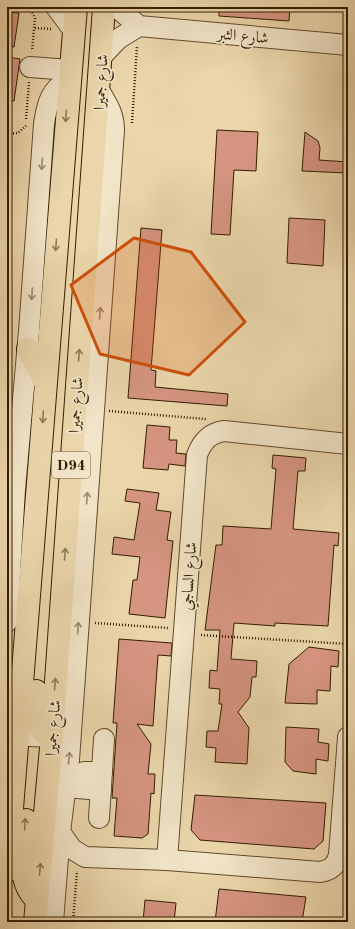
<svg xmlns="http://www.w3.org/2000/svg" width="355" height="929" font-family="'Old Standard TT',Amiri,serif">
<rect width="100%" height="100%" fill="#ebd6ab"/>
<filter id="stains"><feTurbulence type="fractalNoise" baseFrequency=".005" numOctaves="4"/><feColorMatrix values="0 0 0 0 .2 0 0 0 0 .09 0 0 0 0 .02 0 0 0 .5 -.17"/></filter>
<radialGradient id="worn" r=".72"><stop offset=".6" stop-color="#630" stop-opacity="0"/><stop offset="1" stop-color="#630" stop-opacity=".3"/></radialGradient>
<g fill="#d69581" stroke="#321d00">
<polygon points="219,7 290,7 289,21 219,16"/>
<polygon points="7,12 19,13 14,47 7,46"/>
<polygon points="7,57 20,59 14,101 7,101"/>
<polygon points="217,130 258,132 256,171 234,170 230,235 211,234"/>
<polygon points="305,132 318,141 320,148 319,160 348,162 348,173 302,171"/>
<polygon points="289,218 325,220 323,266 287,263"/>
<polygon points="141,228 162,230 151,370 156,371 155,387 228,394 227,406 128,398"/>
<polygon points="147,425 170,427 169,440 177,440 176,453 186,454 185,466 169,464 168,470 143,468"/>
<polygon points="273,455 306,458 305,471 298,471 293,529 339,533 338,546 334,545 328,626 275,623 275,626 234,623 231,659 257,661 256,677 252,677 250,697 238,712 249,728 247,764 215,762 216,748 206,747 207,731 218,731 222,704 219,704 220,689 209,688 210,670 217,671 220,630 205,630 216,545 222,545 223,526 271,529 276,469 272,468"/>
<polygon points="127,489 159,493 156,510 171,512 167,540 173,541 165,618 129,614 133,580 137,580 140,557 112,554 114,537 134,540 140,503 125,501"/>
<polygon points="119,639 172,643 171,656 158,655 153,726 137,724 151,744 148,774 155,774 154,794 151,793 148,834 142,838 114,836 117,798 112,798 117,723 113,723"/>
<polygon points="309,647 339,651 338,667 331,666 330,691 317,690 317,704 285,703 289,664"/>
<polygon points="286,727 319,729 318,742 329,744 328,761 316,759 316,774 293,771 285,762"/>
<polygon points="195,795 326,803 323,841 314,849 200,840 191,830"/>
<polygon points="219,889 306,897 302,922 215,922"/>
<polygon points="145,900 176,903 174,922 143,922"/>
</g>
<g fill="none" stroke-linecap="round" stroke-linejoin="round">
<g stroke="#604b2b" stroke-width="22">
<g id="minor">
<polyline points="56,7 74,31"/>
<polyline points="116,7 139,26 348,45"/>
<polyline points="102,56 118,39 139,26"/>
<polyline points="30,67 70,70"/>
<path d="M7,622L15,489L29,331L44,124C47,104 50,90 69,79"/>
<polyline points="7,735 52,737"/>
<polyline points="84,772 102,772"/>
<polyline points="66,787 101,790"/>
<polyline points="99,818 104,739"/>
<path d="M60,832L72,849L85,857L167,860L320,872C331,870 336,866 339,855L348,737"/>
<path d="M167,860L197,455C202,442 209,433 224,431L348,444"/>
<path d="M53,922L60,832L69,760L114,130C114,113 107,104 99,90"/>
</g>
</g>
<g stroke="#321d00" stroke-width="24">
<g id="major">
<polyline points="28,349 45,382"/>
<path d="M36,691C34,710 31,728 52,737"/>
<path d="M26,820C24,846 15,881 37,900"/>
<polyline points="7,871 76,7"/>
<polyline points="35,922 52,737 104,7"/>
</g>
</g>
<g stroke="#321d00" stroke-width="2.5" stroke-dasharray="1 2" stroke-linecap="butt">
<polyline points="30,7 35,18 32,51"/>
<polyline points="35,28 52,29"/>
<polyline points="26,119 29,82"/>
<polyline points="132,123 137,46"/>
<polyline points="7,134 18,133 27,125"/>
<polyline points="109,411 206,419"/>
<polyline points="95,623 168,628"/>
<polyline points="201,635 348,644"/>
<polyline points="344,879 348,892"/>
<polyline points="73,922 77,871"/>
<polyline points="345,922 348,905"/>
</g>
<use href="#minor" stroke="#f2e4c8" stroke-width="20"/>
<use href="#major" stroke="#ebd6ab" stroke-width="22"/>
</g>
<defs><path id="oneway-shaft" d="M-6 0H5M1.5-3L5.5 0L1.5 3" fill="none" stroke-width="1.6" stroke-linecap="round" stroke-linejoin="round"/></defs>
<g stroke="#8e7a56">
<use href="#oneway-shaft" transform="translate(66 116) rotate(94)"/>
<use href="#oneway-shaft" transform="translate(56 245) rotate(94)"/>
<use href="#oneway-shaft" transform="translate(79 355) rotate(-86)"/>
<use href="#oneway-shaft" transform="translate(43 417) rotate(94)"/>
<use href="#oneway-shaft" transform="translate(65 554) rotate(-86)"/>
<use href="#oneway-shaft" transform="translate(55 684) rotate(-86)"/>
<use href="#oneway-shaft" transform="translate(25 824) rotate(-87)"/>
<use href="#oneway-shaft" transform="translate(40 869) rotate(-85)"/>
</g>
<g stroke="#9c8a6e">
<use href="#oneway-shaft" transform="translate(42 164) rotate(94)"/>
<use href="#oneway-shaft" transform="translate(32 294) rotate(94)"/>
<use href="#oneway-shaft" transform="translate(100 313) rotate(-86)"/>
<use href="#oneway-shaft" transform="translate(87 498) rotate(-86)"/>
<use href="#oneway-shaft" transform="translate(78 628) rotate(-86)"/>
<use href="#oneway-shaft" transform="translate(69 758) rotate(-85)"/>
</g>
<path fill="#cd500a" fill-opacity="0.2" stroke="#cd500a" stroke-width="3" stroke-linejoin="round" d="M134,238L191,252L245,322L189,375L100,354L71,285Z"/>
<g text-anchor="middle" stroke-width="3.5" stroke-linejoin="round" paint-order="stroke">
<rect fill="#f2e4c8" stroke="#6c593c" stroke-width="1" x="52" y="452" width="38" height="26" rx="3"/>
<g font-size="15" font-weight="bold" fill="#321d00">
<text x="71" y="470">D94</text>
</g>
<g font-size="16" fill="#321d00" stroke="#f2e4c8">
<text transform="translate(243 35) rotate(5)" y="6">شارع الثبر</text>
<text transform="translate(100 82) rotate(-86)" y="6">شارع جميرا</text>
<text transform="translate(75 405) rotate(-86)" y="6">شارع جميرا</text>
<text transform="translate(188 576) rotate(-86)" y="6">شارع الساجي</text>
<text transform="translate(52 728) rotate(-85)" y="6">شارع جميرا</text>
</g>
</g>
<rect width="355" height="929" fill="none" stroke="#ebd6ab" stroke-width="24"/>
<rect x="8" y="8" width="339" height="913" fill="none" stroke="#321d00" stroke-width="2"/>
<rect x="12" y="12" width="331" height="905" fill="none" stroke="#321d00"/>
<rect width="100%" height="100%" filter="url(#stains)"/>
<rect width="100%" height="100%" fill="url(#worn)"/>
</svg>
